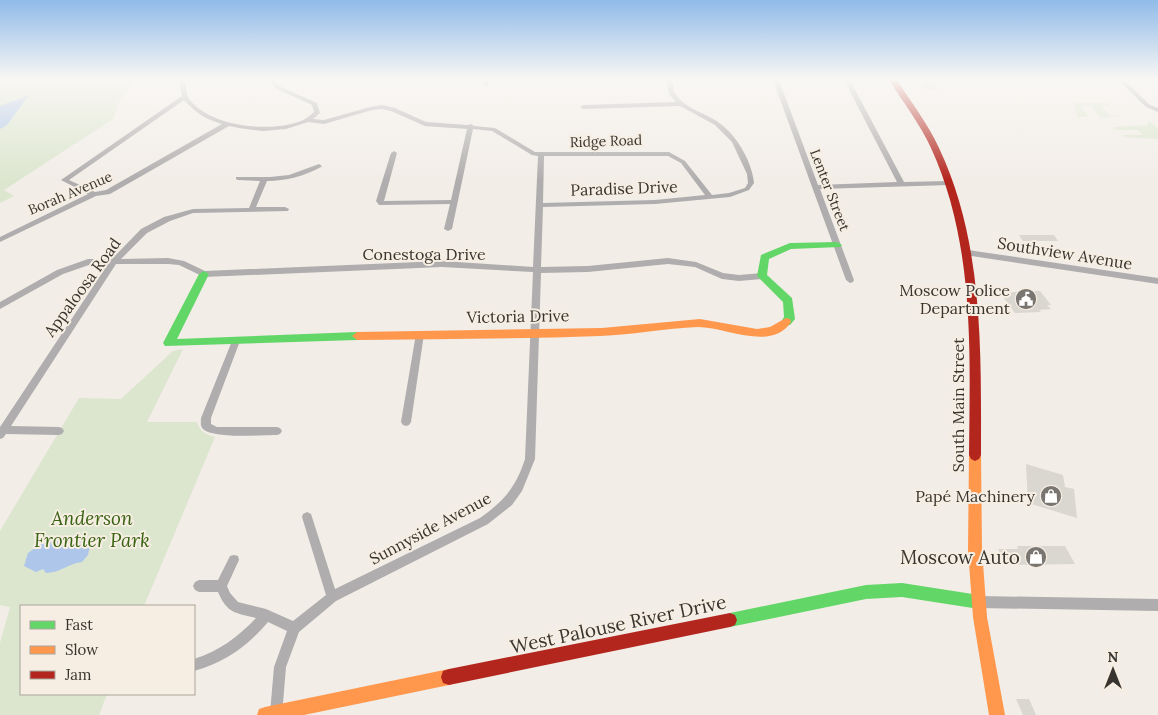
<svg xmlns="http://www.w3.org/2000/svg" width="1158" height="715" font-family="Lora,serif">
<rect width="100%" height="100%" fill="#f2ede7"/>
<g fill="#dce6cf">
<polygon points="0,80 134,80 119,102 113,119 4,190 14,196 0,203"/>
<polygon points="1074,103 1108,103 1111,105 1101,106 1110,116 1126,116 1101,118 1091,106 1080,106 1089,117 1077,117"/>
<polygon points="1147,122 1151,122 1158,129 1158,139 1124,137 1123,135 1143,135 1138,130 1117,130 1114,127 1148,125"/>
<path d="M183,349L147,422H197C200,432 205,434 215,437L144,606H21V694H107L99,715H0V643L10,607L0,605V531L79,398L121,399L173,351Z"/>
</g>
<g fill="#adc6ea">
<polygon points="29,95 7,125 0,129 0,106"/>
<path d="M72,538L90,546L88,555L82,562C69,563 60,573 46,573L43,569L36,572L24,566L28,553L41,544Z"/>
</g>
<g fill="#dad6d0">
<polygon points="918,80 932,80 939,90 924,90"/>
<polygon points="1019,235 1054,235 1058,241 1023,241"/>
<polygon points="1022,291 1040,291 1051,305 1047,305 1051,309 1039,310 1041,312 1015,313 1001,294"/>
<polygon points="1026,464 1063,475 1065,487 1074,489 1077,518 1028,503"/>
<polygon points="1017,546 1065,546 1075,564 1005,565 998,549 1018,549"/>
<polygon points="1016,699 1029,699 1036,715 1023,715"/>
</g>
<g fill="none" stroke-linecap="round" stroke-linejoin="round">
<g fill="#afadad" fill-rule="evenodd">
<path d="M179,80H185C186,86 186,94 189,99C210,127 270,133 301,121C306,119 310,115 314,112L312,105L277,89L268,80H274L281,87L317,103L320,113L313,119L324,120L370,107L382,105L395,108L426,122L468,125L471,124L474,126L495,128L535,152H669L685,161L712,195L729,193L745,188L748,183L747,174L732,142L715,125L680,106L583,109L580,107L583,105L676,102L669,94L666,80H672C673,85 673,91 676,95C685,108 705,113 718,122C736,134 752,161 754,183L749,190L730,197L655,204L543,207L541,267L588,266L668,258L696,262L723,273L739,275L762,273L766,276L762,279L739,281L722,279L695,267L668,264L588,272L541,273L535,459L522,491L512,505L488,524L336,601L299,632L286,667L282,715H270V713L274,667L287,631L268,622C248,646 224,663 194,671V659C219,651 238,637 256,618C235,613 227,613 218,592H199L195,590L193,586L195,582L199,580H218L230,556L234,555L238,556L239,560L227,586L230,593L238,602L266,609L293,621L326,595L302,517L303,514L307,512L311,514L312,517L335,589L480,518C504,501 516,487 525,459L533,272L442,267L204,277L179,265L168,264H116L11,426L59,427L62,428L64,431L62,434L59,435L6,434L3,438L0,439V427L108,264L89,265L63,274L0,309V302L57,270L88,259H112L141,229L164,217L193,209L249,208L260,181L238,180L236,179V177H270L289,175L319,164L322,166L321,167C304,176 286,181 267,181L256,207H285L289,209L288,211L193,213L170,221L147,233L121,259L168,258L184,261L205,271L442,261L533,267L538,156L532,155L492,131L473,129L452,229L448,231L444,229L450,204L381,205H379L376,201L391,153L394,151L397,153L384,201L451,200L467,129L425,126L391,111L382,109L372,110L324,124L308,122L286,129L263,131L239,128L229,126L110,194L96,196L0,242V237L88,194L61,180L182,96ZM184,100C196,113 205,119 222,124L106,190L95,192L69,180ZM544,156H668L681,163L705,195L655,200L543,203Z"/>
<polygon points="484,80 490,80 488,86 483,85"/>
<polygon points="773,80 779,80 818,185 897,182 844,80 850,80 904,182 949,181 952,183 949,185 820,189 854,280 853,282 850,283 846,280"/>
<polygon points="1118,80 1124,80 1150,105 1158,108 1158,112 1146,107"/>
<polygon points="968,250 1158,278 1158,284 965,255 964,253"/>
<polygon points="420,331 424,334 411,422 409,425 406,426 403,425 401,422 416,334"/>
<path d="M236,338L240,341L211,418V424L217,427H277L280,428L282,431L280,434L277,435C261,435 214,439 203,429C200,426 201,422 201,418L232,341Z"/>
<polygon points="979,596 1158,599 1158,611 979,608 975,606 973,602 975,598"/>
</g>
<g fill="#63d668" fill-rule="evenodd">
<polygon points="837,242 842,245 840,247 791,249 769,259 767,275 792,298 795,319 790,325 782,325 781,322 784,317 783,302 757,276 761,255 790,243"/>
<polygon points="204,271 209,274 177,339 357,332 362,336 357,340 165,346 163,343 199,274"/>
<polygon points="902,583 979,595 984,597 986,602 984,607 979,609 902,597 866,599 730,627 725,625 723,620 725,615 730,613 866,585"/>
</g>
<g fill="#ff974d" fill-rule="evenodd">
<path d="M786,318L790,319L791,322C772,352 726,327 698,327C666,328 633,335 600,336C519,339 438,339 357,340L352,336L357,332L602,328L700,319L757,329L770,327Z"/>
<polygon points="975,449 979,451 981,455 982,550 987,617 1005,715 989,715 973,617 968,550 969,455 971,451"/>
<polygon points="449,669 455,671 457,677 455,683 449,685 304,715 257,715 259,709 265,707"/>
</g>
<g fill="#b3261e" fill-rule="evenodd">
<path d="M889,80H897C911,102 928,124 939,148C984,243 981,352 981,455L979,459L975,461L971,459L969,455C970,352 975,244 931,148C920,124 903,102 889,80Z"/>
<polygon points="730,613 735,615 737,620 735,625 730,627 449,685 443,683 441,677 443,671 449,669"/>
</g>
</g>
<linearGradient id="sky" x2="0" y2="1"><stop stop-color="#90bbe9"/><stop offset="0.44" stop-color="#f9f7f4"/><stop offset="1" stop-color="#f9f7f4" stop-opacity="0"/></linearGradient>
<rect width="1158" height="180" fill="url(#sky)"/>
<defs>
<g id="civic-disc" transform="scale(1.125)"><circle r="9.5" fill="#797570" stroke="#f6eee2"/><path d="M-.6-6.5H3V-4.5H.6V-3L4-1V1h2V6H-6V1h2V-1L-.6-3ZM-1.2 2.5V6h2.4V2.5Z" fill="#fff"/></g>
<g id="shop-disc" transform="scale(1.125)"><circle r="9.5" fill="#797570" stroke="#f6eee2"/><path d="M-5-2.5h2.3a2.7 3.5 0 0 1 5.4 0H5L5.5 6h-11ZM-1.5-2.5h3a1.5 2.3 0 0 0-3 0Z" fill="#fff"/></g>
</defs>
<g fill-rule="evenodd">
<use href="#civic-disc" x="1026" y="299"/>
<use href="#shop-disc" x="1051" y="496"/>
<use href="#shop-disc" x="1036" y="557"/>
</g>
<g text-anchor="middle" stroke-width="4" stroke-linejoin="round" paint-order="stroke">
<g font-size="14" fill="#383530" stroke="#f6eee2">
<text transform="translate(606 141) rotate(-2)" y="5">Ridge Road</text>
<text transform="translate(830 190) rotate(69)" y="5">Lenter Street</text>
<text transform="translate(70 193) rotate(-23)" y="5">Borah Avenue</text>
</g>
<g font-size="16" fill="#383530" stroke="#f6eee2">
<text transform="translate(624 188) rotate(-2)" y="6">Paradise Drive</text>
<text transform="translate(1065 253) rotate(9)" y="6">Southview Avenue</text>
<text x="424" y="260">Conestoga Drive</text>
<text transform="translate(82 287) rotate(-54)" y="6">Appaloosa Road</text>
<text transform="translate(518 316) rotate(-1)" y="6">Victoria Drive</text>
<text transform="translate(958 405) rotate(-90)" y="6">South Main Street</text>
<text transform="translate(430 528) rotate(-28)" y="6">Sunnyside Avenue</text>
</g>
<g font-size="16" fill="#383530" stroke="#f6eee2" text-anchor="end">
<text x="1010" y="296">Moscow Police<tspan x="1010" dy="18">Department</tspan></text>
<text x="1035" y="502">Papé Machinery</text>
</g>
<g font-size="19" font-style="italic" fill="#396312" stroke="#f6eee2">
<text x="92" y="525">Anderson<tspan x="92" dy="22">Frontier Park</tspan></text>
</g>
<g font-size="19" fill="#383530" stroke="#f6eee2" text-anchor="end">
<text x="1020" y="564">Moscow Auto</text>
</g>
<g font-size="19" fill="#383530" stroke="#f6eee2">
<text transform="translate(618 624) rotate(-12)" y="7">West Palouse River Drive</text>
</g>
</g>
<rect x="20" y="605" width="175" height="90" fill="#f6eee2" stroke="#aaa49b"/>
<rect x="30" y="621" width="25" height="8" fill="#63d668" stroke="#aaa49b"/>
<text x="65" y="630" font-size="15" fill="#383530">Fast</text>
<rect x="30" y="646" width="25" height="8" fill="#ff974d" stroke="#aaa49b"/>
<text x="65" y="655" font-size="15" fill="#383530">Slow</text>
<rect x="30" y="671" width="25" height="8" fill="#b3261e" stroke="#aaa49b"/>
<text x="65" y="680" font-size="15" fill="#383530">Jam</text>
<g transform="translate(1113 670)" stroke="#f6eee2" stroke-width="4" paint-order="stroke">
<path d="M0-4L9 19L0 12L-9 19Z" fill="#383530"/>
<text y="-8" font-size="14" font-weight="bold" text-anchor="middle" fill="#383530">N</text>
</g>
</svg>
